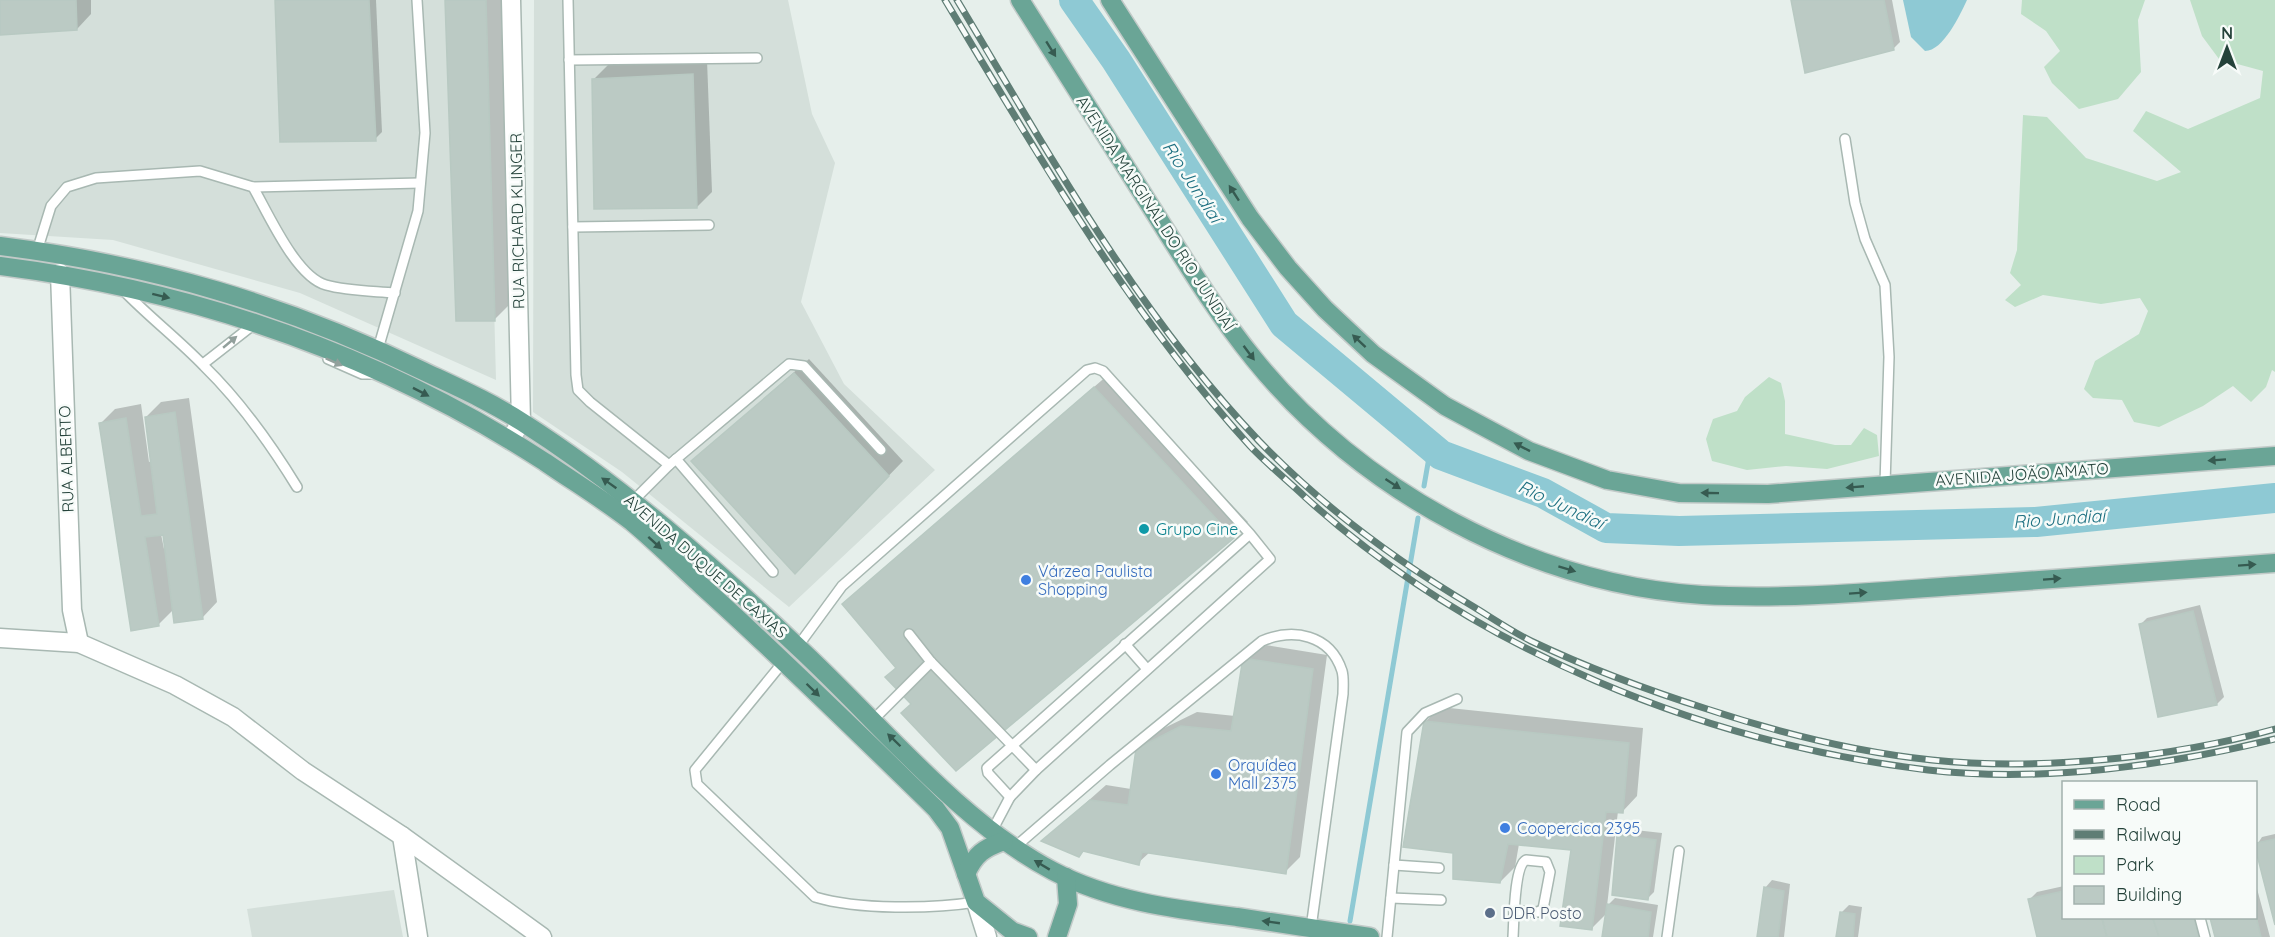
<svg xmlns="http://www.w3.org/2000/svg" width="2275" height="937" font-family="Quicksand,sans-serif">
<rect width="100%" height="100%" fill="#e6efeb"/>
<g fill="#d4dfda">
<polygon points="0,0 486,0 496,380 300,293 113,240 0,233"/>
<polygon points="534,0 788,0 812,114 835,163 801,302 844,384 935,470 789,607 622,472 533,412"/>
<polygon points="394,890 403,937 252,937 247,909"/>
</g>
<g fill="#bfe0c8">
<polygon points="2022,0 2145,0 2138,20 2141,72 2118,99 2079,109 2052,83 2044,67 2060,51 2046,31 2021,14"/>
<polygon points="2190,0 2275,0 2275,372 2272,370 2266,387 2251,402 2233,386 2203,406 2159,427 2134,422 2122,400 2093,398 2084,389 2095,361 2139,334 2148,311 2140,298 2101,304 2043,295 2015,307 2005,300 2021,285 2010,273 2017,250 2023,115 2047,117 2086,158 2157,181 2181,172 2133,131 2146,111 2188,129 2260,98 2263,71 2219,59 2202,36"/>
<polygon points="1769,377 1781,383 1785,401 1785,434 1835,445 1851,445 1864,428 1877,435 1879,456 1827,469 1786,466 1747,470 1712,461 1706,439 1713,419 1737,411 1745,397"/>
</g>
<path fill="#8ec9d4" d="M1903,0H1967C1960,15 1943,51 1925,51L1911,37Z"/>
<g fill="#0003" fill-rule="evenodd">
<polygon points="0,0 91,0 91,14 77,29 0,34"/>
<polygon points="276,0 376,0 382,132 375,139"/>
<polygon points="447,0 501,0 509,305 494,320"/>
<polygon points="1792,0 1892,0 1900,42 1893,49"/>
<polygon points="707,60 712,192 697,207 593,80 608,65"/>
<polygon points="809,359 903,461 809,558 693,461"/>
<polygon points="1109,374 1248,522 956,769 913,703 887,677 897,666 844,604"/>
<path d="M189,398L217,602L203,617L174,609L158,625L100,424L115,409L141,404L149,462L152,461L146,417L161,402ZM164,533L166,549H164L161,534Z"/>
<polygon points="2200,605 2224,697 2217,704 2140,625 2147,618"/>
<polygon points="1259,644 1327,655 1300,857 1285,872 1150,852 1138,863 1043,841 1106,785 1131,789 1137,750 1152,734 1197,712 1235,716 1244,659"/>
<polygon points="1440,707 1643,728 1637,796 1623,811 1618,811 1607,906 1615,898 1658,905 1653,937 1610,937 1607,913 1592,928 1572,849 1519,844 1515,867 1500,882 1454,852 1425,722"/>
<polygon points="1626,829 1662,833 1654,892 1647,899 1619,836"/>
<polygon points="2275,834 2275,920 2256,846 2262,837"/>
<polygon points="1772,880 1790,884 1784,937 1759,937 1765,888"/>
<polygon points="2256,885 2270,937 2217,937 2211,918 2256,918"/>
<polygon points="2064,886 2064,918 2202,918 2207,937 2039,937 2030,899 2037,892"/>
<polygon points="1849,905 1862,907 1858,937 1838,937 1841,913"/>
</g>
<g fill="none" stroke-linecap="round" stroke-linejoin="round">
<g stroke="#8ec9d4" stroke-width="5">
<polyline points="1424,486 1431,446"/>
<polyline points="1350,921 1418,518"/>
</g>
<polyline stroke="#8ec9d4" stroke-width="30" points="1074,0 1116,60 1284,324 1441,455 1543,493 1606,528 1679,531 2036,522 2275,498"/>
</g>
<g fill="#bbcac4" stroke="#b8c9c2" stroke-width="1.5">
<polygon points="0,0 76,0 77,30 0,35"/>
<polygon points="275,0 369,0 376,141 280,142"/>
<polygon points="445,0 486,0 495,321 456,321"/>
<polygon points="1791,0 1884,0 1894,50 1805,73"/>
<polygon points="693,74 697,208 594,209 592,79"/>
<polygon points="794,373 889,476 795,574 691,461"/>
<polygon points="1094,387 1234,538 956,771 901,713 911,704 885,677 896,668 842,604"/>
<polygon points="175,412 203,619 174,623 163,535 145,537 159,626 131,631 99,423 126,418 141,516 157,514 145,417"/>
<polygon points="2193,611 2217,705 2158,717 2139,624"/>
<polygon points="1243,658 1313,669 1286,874 1142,852 1139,865 1083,851 1079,857 1041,841 1090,800 1128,805 1136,749 1181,726 1231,731"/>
<polygon points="1424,721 1629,743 1623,813 1606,812 1592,930 1560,926 1571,850 1508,844 1500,883 1453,879 1453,853 1403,847"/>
<polygon points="1617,835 1656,840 1648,900 1612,895"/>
<polygon points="2275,839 2275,925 2256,851 2256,843"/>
<polygon points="1764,887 1784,891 1778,937 1757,937"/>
<polygon points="2064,891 2064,918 2102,918 2107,937 2037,937 2028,899"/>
<polygon points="1607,904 1651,912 1648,937 1602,937"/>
<polygon points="1840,912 1855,914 1853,937 1836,937"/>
<polygon points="2256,916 2261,937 2215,937 2210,918"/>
<polygon points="2102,918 2153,918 2159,937 2107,937"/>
<polygon points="2153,918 2194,918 2199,937 2159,937"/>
</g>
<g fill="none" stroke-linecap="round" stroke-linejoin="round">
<g stroke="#a8b8b2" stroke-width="12">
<g id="lane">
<polyline points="568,0 576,375 578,390 590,402 669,465 634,500"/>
<polyline points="569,60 757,58"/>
<polyline points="1845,139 1855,203 1865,239 1885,285 1889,357 1885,484"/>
<polyline points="253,187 420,183"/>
<polyline points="573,227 709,225"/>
<path d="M37,251L51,206L67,187L96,178L200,171L253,187C268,213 296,277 326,285C347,291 373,291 395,293"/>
<path d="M123,290C149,317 178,339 204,366C241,402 270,443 297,487"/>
<polyline points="378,349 418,211 425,133 417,0"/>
<polyline points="328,359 362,374 374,374"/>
<polyline points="203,364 253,325"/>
<polyline points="676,459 773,572"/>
<polyline points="669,465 789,364 804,366 881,450"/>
<polyline points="909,634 931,662 1036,770"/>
<polyline points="1125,644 1147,669"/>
<polyline points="798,646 842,586 1087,370 1095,368 1103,371 1250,534 1270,559 1036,770 1010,797 988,773 987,768 1250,534"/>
<path d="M784,661L695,770L697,784L815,897C858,910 932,909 976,902"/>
<polyline points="873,720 931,662"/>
<polyline points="992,831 1010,797"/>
<path d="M1014,848L1110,765L1262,641C1293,628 1330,634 1342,671C1344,678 1343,687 1343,694L1311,928"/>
<polyline points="1394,865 1439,868"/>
<polyline points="1391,898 1441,900"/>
<polyline points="2200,918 2205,937"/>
<polyline points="1387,937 1407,732 1425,713 1457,699"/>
<path d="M1513,937C1514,922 1514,866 1526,860L1546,862L1550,872L1543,909L1538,912L1515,911"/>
<polyline points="1667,937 1679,851"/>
</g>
</g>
<g stroke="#a8b8b2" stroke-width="21">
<g id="street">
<polyline points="60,273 72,610 79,643"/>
<polyline points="510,440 521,422 511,0"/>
<polyline points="0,638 79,643 175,685 233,717 303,771 402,836 542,937"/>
<polyline points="402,836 418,937"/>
<polyline points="976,902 987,937"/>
</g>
</g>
<g stroke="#c2cac8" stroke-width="21">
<g id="primary">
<path d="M1020,0C1063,69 1107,138 1151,207C1184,259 1215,311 1254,359C1360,491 1532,584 1702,595C1792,600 1881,591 1970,585C2071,577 2173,570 2275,563"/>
<polyline points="1110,0 1250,218 1288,268 1325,309 1373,354 1445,406 1529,451 1607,480 1679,493 1768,494 2275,456"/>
<path d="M0,246C152,265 285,304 423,371C457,387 491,402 522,422C622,486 712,565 798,647C877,720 958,821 1053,871C1110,901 1174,909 1237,917C1281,924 1326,930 1370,937"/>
<path d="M0,266C197,291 378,354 545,462C574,482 604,500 632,522C656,542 679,565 702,586C782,658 859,734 936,809L950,828L976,902L1012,931L1028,937"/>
<path d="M966,874C975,854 984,848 1004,841"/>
<polyline points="1057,937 1068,904 1066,877"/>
</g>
</g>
<use href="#lane" stroke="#fff" stroke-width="9"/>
<use href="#street" stroke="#fff" stroke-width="18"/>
<use href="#primary" stroke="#6aa596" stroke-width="18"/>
<g stroke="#5f7d75" stroke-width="7">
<g id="rail">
<path d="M945,0C1038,155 1128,312 1250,446C1267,464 1287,480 1305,497C1474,650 1703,743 1928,770C2041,783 2166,766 2275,739"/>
<path d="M957,0C1048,152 1136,312 1259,441C1322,506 1396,561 1474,607C1492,618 1511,631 1531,641C1588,668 1647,690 1707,709C1780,733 1855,752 1932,760C2039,771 2171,758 2275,729"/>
</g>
</g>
<use href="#rail" stroke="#f7fbf9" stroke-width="4.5" stroke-dasharray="14" stroke-linecap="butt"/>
</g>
<defs><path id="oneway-solid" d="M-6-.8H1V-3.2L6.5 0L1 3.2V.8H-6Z" transform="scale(1.5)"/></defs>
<g fill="#365b51">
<use href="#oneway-solid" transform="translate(1051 49) rotate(58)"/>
<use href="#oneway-solid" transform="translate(1234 193) rotate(-123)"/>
<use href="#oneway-solid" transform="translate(161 296) rotate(14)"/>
<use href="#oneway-solid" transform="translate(1359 341) rotate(-137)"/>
<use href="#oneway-solid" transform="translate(1249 353) rotate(53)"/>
<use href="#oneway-solid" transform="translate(421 392) rotate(27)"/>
<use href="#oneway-solid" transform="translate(1522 447) rotate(-153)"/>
<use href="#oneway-solid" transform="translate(2217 460) rotate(176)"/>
<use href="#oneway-solid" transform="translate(609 483) rotate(-145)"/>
<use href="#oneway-solid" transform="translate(1393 484) rotate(33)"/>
<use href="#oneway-solid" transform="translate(1855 487) rotate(175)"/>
<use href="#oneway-solid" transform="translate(1710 493) rotate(-179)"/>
<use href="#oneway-solid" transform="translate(655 543) rotate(42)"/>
<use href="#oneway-solid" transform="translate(2247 565) rotate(-4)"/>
<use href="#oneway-solid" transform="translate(1567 569) rotate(17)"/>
<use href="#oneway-solid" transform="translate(2052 579) rotate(-4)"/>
<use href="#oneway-solid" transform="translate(1858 593) rotate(-4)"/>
<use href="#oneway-solid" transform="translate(813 690) rotate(44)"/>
<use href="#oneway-solid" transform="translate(894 740) rotate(-136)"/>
<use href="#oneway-solid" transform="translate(1042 865) rotate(-149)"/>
<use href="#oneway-solid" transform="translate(1271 922) rotate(-172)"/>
</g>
<g fill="#92a09c">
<use href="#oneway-solid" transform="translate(230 342) rotate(-40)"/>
<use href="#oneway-solid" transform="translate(334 362) rotate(24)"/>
</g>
<circle fill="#0f9aa8" stroke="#f7fbf9" stroke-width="2" cx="1144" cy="529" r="6"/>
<g fill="#3f7fe0" stroke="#f7fbf9" stroke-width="2">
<circle cx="1026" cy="580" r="6"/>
<circle cx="1216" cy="774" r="6"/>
<circle cx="1505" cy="828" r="6"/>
</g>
<circle fill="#5c6f8a" stroke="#f7fbf9" stroke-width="2" cx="1490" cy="913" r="6"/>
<g text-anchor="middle" stroke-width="5" stroke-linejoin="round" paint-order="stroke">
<g font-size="16" fill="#24423a" stroke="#f7fbf9">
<text transform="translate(1156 213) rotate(57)" y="6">AVENIDA MARGINAL DO RIO JUNDIAÍ</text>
<text transform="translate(517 221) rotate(-91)" y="6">RUA RICHARD KLINGER</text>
<text transform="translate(66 459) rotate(-92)" y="6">RUA ALBERTO</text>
<text transform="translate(2022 474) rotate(-4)" y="6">AVENIDA JOÃO AMATO</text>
<text transform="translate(706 566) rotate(41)" y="6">AVENIDA DUQUE DE CAXIAS</text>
</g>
<g font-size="16" fill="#0d838f" stroke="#f7fbf9" text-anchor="start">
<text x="1156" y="535">Grupo Cine</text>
</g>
<g font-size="16" fill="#366cbe" stroke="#f7fbf9" text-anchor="start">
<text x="1038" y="577">Várzea Paulista<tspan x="1038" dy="18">Shopping</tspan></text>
<text x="1228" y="771">Orquídea<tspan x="1228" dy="18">Mall 2375</tspan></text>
<text x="1517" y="834">Coopercica 2395</text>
</g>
<g font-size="16" fill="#4e5e75" stroke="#f7fbf9" text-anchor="start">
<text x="1502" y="919">DDR Posto</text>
</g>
<g font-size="18" font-style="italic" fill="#1c6f80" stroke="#f7fbf9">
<text transform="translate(1192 182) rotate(57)" y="6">Rio Jundiaí</text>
<text transform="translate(1561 505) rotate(25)" y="6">Rio Jundiaí</text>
<text transform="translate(2059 519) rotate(-4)" y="6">Rio Jundiaí</text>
</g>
</g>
<rect x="2062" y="781" width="195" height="138" fill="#f7fbf9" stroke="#a3b1ad" stroke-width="1.5"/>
<rect x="2074" y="800" width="30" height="9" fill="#6aa596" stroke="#a3b1ad" stroke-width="1.5"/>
<text x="2116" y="811" font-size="18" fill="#24423a">Road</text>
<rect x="2074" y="830" width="30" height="9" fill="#5f7d75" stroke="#a3b1ad" stroke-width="1.5"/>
<text x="2116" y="841" font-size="18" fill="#24423a">Railway</text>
<rect x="2074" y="856" width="30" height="18" fill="#bfe0c8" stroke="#a3b1ad" stroke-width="1.5"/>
<text x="2116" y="871" font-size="18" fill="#24423a">Park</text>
<rect x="2074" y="886" width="30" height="18" fill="#bbcac4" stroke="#a3b1ad" stroke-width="1.5"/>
<text x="2116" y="901" font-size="18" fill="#24423a">Building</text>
<g transform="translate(2227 48)" stroke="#f7fbf9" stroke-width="4.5" paint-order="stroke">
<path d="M0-4.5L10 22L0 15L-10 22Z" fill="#24423a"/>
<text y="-9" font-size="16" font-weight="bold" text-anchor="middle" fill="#24423a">N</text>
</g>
</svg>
